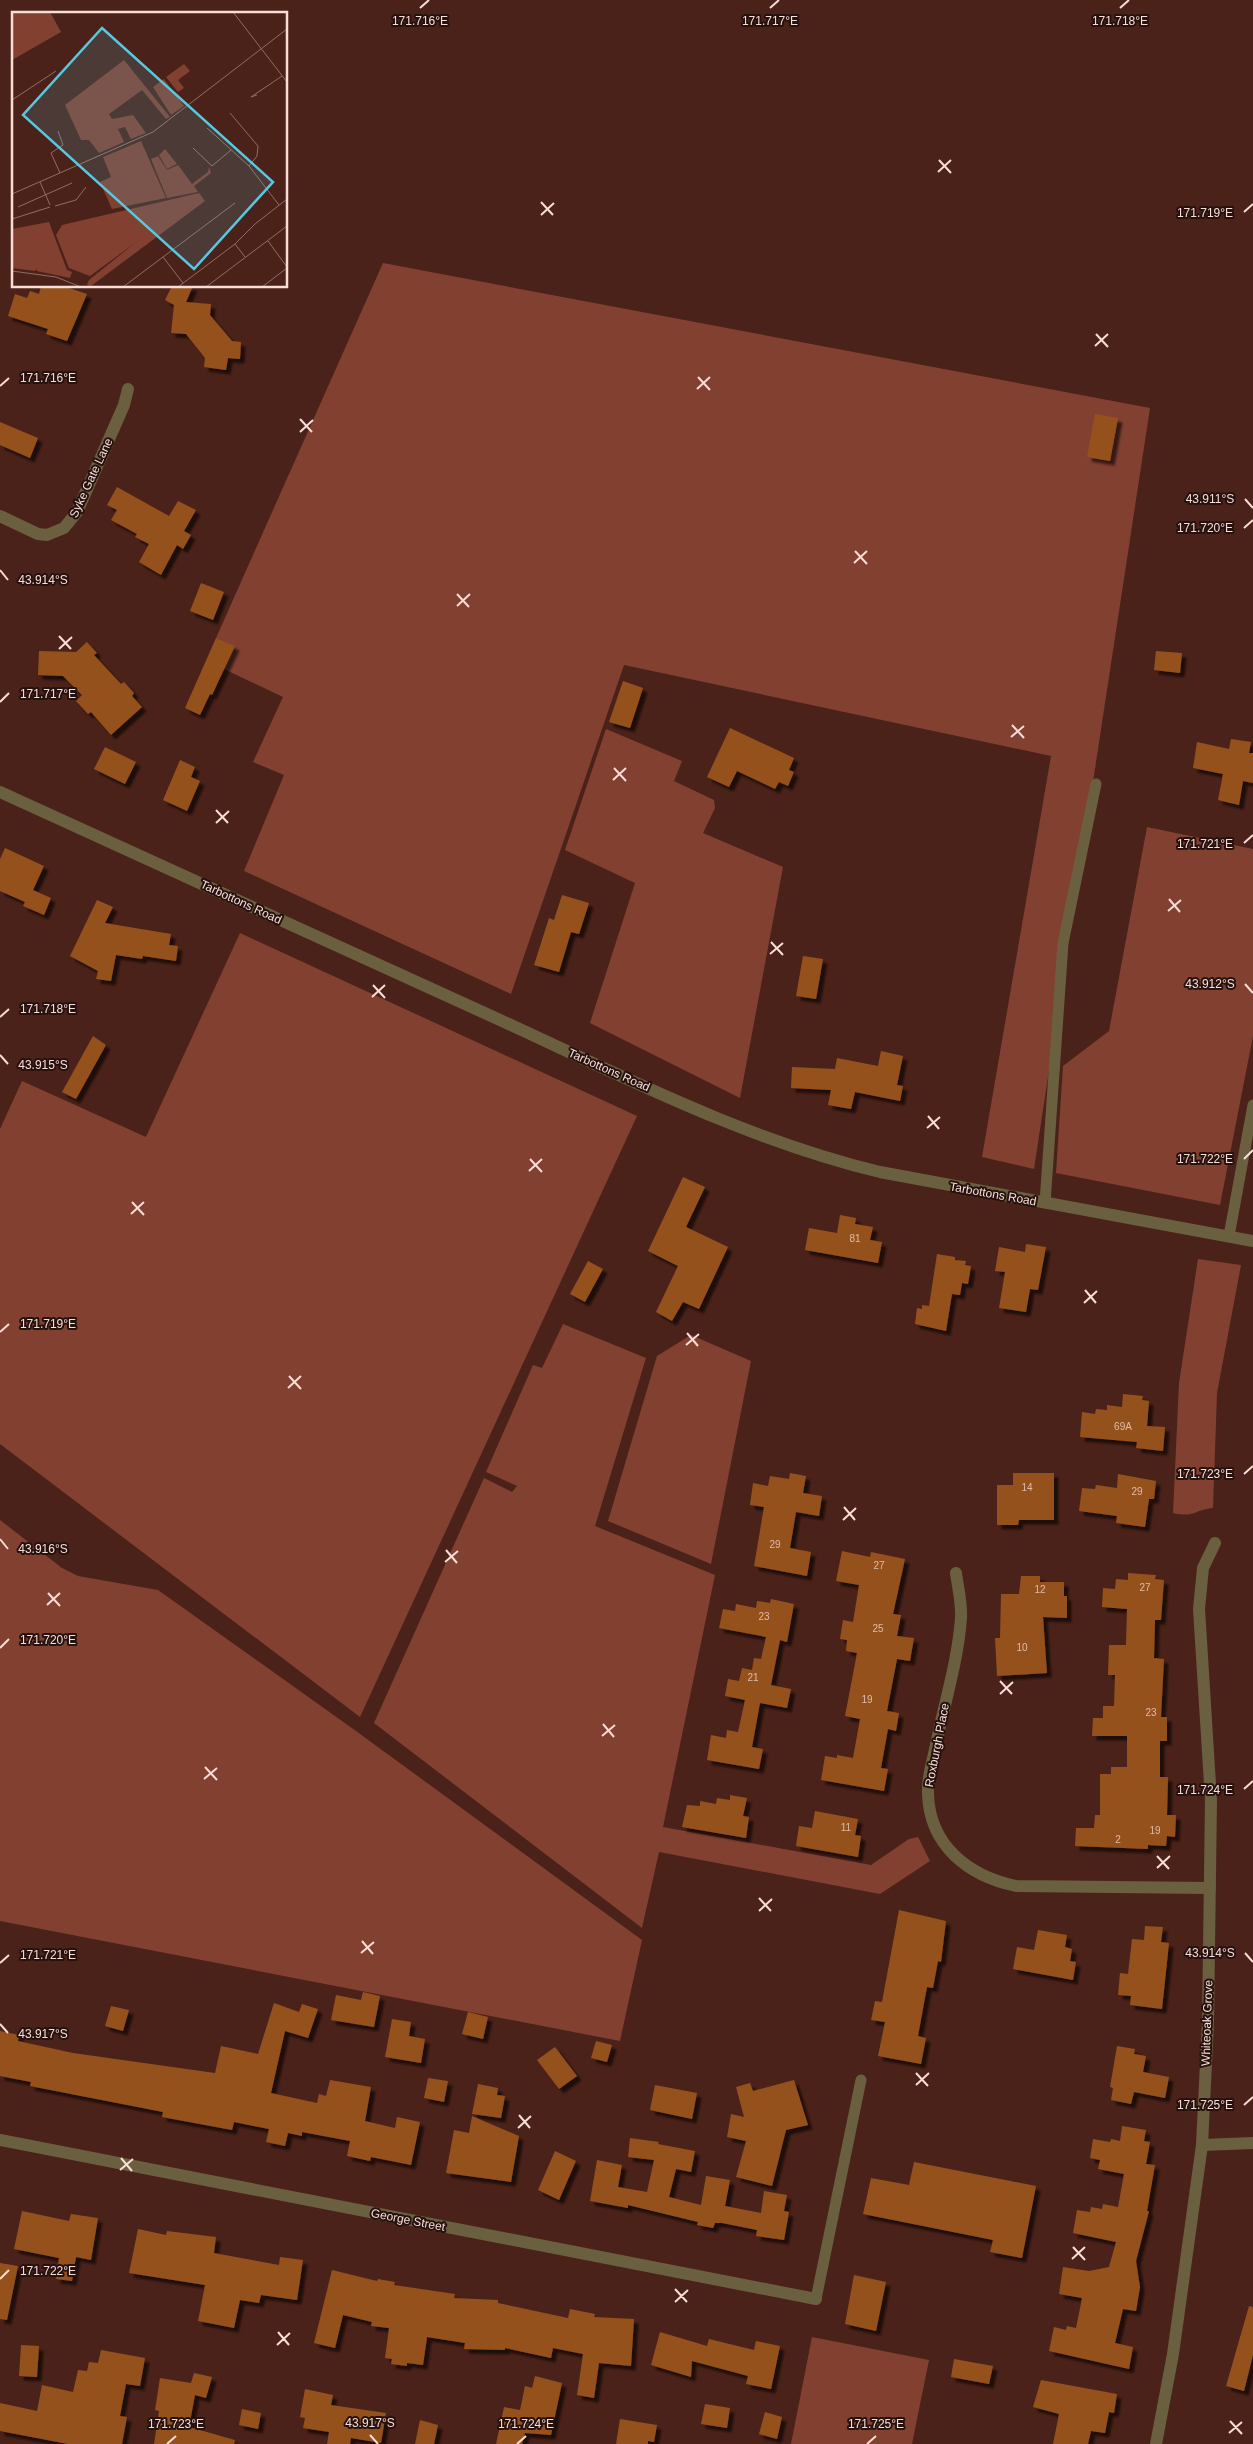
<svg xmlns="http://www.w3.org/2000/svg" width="1253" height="2444" font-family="Arial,sans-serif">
<defs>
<filter id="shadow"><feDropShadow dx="4.5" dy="4.5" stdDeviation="1" flood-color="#0009"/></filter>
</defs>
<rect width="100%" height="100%" fill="#4b2219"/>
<g fill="#824031">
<polygon points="383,263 1150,408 1034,1169 982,1157 1051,756 624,665 511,994 244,871 284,775 253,762 283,697 224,669 234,646 216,638"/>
<polygon points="606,729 682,761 674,781 714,800 715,808 703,833 783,867 740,1098 590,1023 635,883 565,850"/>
<polygon points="1147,827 1253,849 1253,1036 1220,1205 1056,1173 1063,1066 1109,1031"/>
<polygon points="240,933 637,1116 360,1717 0,1444 0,1129 22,1081 146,1137"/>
<path d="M1198,1259L1241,1265L1217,1393L1213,1508C1193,1510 1195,1518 1173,1513L1179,1383Z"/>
<polygon points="563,1324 646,1358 595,1526 715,1575 663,1827 871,1865 909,1839 918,1837 930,1861 880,1894 659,1852 642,1928 374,1723 484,1478 512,1492 517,1486 486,1472 533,1365 542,1368"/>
<polygon points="691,1335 751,1361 711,1564 608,1521 657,1356"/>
<polygon points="0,1520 62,1568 78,1576 158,1590 356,1731 642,1940 620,2041 0,1921"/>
<polygon points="812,2337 929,2360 912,2444 791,2444"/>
</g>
<g fill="#95511c" filter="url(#shadow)">
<polygon points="41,286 63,286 87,294 67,341 46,334 48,329 8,316 15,294 27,298 30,291 39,294"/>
<polygon points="172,286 193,286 186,302 211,304 210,315 232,341 241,342 240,359 228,358 226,370 204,367 205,358 186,334 171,333 174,305 165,300"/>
<polygon points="1095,414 1118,418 1110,461 1087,457"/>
<polygon points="0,422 38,438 30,458 0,445"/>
<polygon points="117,487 169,516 178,501 196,510 184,531 191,535 183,549 177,545 161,575 139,562 149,544 135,537 137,534 111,520 117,510 107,505"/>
<polygon points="201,583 224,592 213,620 190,611"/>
<polygon points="216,638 235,646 212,695 210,694 200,715 185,708"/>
<polygon points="87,642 97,653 94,655 121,684 124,682 134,693 132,696 142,707 111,735 91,712 88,714 76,701 82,695 63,676 38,675 39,651 76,652"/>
<polygon points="1156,651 1182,653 1180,673 1154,670"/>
<polygon points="623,681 643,688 630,728 609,722"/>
<polygon points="730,728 794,758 789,770 794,772 788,786 779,782 775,789 737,771 729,787 707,777"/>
<polygon points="1231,739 1251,742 1249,753 1253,753 1253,783 1243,781 1239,805 1218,800 1223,774 1193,768 1197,742 1229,749"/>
<polygon points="105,747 136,762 125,784 94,769"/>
<polygon points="180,760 195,767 191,777 200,781 187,811 163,800"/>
<polygon points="5,848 44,866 33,890 51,898 44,915 23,906 25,902 0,891 0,859"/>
<polygon points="562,895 589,903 579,934 571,932 559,972 534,965 549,918 554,920"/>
<polygon points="97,900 113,907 105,923 171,934 169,945 178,946 176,961 143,956 142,959 116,955 111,981 96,979 98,971 70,956"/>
<polygon points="803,956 823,959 816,999 796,996"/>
<polygon points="93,1036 106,1045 76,1099 62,1092"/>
<polygon points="881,1051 903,1056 897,1085 903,1086 900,1101 855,1092 851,1109 828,1105 831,1090 791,1088 792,1067 835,1069 837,1058 878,1066"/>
<polygon points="683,1177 705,1187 686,1227 728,1247 699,1309 683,1302 672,1321 656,1312 678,1266 648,1251"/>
<polygon points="840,1215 856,1218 855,1224 873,1227 870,1240 882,1242 878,1263 805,1250 809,1228 837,1233"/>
<polygon points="1026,1244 1046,1247 1038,1290 1030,1289 1026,1312 999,1308 1005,1272 995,1271 999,1247 1025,1252"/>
<polygon points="937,1254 955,1257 955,1260 966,1261 965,1265 971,1266 968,1284 962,1283 960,1295 952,1294 946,1331 915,1324 917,1308 922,1309 922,1305 929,1306"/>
<polygon points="588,1261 603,1269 585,1302 570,1294"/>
<polygon points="1123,1394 1143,1396 1142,1400 1149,1401 1147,1426 1165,1427 1163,1451 1136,1448 1137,1442 1080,1437 1082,1412 1095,1414 1096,1409 1107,1410 1107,1405 1122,1407"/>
<polygon points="790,1473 806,1476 803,1493 822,1496 819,1516 796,1512 790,1548 811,1552 807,1576 754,1566 764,1507 750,1505 753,1483 768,1486 770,1476 789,1479"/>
<polygon points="1013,1473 1054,1473 1054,1520 1019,1520 1018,1525 997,1525 997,1485 1013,1485"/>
<polygon points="1118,1474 1156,1481 1154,1499 1149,1499 1145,1527 1116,1523 1117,1516 1079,1511 1082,1488 1095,1489 1096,1485 1117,1488"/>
<polygon points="842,1551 870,1557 871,1552 905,1559 893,1614 901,1615 897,1636 914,1638 910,1661 897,1659 887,1711 899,1713 896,1731 888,1729 881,1768 888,1769 884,1791 821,1780 825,1756 837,1758 837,1755 853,1758 860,1719 845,1716 857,1653 846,1651 847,1640 840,1639 843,1620 853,1622 859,1585 836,1581"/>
<polygon points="1128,1573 1156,1575 1155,1579 1164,1580 1161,1620 1155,1620 1154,1658 1164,1659 1161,1717 1167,1717 1167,1741 1160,1741 1160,1777 1168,1777 1167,1815 1176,1815 1175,1837 1167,1836 1166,1846 1148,1845 1148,1849 1075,1846 1076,1828 1094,1828 1095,1815 1100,1815 1100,1774 1111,1774 1111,1767 1127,1767 1127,1736 1092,1736 1093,1718 1103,1718 1103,1706 1114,1706 1115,1675 1108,1675 1109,1645 1126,1645 1127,1609 1102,1607 1103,1588 1115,1589 1116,1579 1128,1580"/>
<polygon points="1021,1576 1040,1576 1040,1582 1064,1582 1064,1596 1067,1596 1067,1618 1043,1617 1047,1673 997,1676 995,1638 1000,1638 1001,1594 1019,1594"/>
<polygon points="771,1599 794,1604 787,1642 780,1640 771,1685 791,1689 787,1708 760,1703 752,1747 763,1749 759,1769 707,1760 711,1735 726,1738 727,1730 738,1732 745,1700 725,1696 728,1679 739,1681 742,1668 752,1670 754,1658 761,1659 766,1637 719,1628 723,1609 735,1611 736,1604 756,1608 757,1601 770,1603"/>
<polygon points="730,1795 747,1798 743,1816 749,1817 746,1838 682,1827 687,1805 700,1806 700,1801 716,1804 717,1798 730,1800"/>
<polygon points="815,1811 858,1819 855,1835 861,1836 858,1857 796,1846 799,1826 812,1828"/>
<polygon points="899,1910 946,1921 941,1962 938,1961 933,1988 927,1987 918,2036 926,2038 921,2064 878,2056 885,2022 871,2020 875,2001 882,2002"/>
<polygon points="1145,1926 1163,1927 1161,1942 1169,1943 1162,2009 1130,2005 1131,1996 1118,1995 1120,1973 1128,1974 1132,1939 1144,1940"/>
<polygon points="1038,1930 1067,1935 1065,1947 1072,1949 1070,1961 1076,1962 1073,1980 1013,1969 1017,1947 1034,1950"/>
<polygon points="363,1992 380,1996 374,2027 331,2020 336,1995 361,2000"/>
<polygon points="274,2003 299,2012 302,2004 318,2009 308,2038 285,2031 271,2093 317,2103 319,2094 326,2096 330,2080 371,2087 365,2121 395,2128 397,2117 420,2122 411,2165 371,2157 370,2161 347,2156 350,2141 302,2132 302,2136 288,2133 285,2146 266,2142 269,2129 234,2122 232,2130 162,2117 163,2112 30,2086 31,2082 0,2076 0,2031 19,2035 18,2041 73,2053 215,2073 221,2046 258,2054"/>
<polygon points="111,2006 129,2010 123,2031 105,2026"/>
<polygon points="468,2012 488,2017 483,2039 462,2034"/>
<polygon points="392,2019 411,2022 409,2036 425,2039 421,2063 385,2057"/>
<polygon points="596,2041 612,2045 607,2062 591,2058"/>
<polygon points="1117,2046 1135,2049 1134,2054 1146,2056 1143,2072 1169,2077 1165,2098 1134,2092 1131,2104 1111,2100 1113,2088 1110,2087"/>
<polygon points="555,2047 577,2076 559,2089 537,2060"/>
<polygon points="428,2078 448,2081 444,2102 424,2098"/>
<polygon points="794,2080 808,2125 786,2130 772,2186 736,2177 746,2141 727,2137 731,2114 744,2117 736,2087 750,2083 753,2091"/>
<polygon points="478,2084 498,2088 497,2095 505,2096 501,2118 472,2114"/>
<polygon points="655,2085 697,2093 692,2119 650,2110"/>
<polygon points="472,2116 519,2136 511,2182 446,2173 454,2130 469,2133"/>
<polygon points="1122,2126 1146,2130 1144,2141 1150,2142 1146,2164 1155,2165 1147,2211 1149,2211 1136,2261 1140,2287 1136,2311 1123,2309 1115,2343 1133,2347 1129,2369 1049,2351 1054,2327 1066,2330 1067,2326 1076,2328 1082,2298 1059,2294 1063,2267 1089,2271 1109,2267 1116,2242 1073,2233 1077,2210 1090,2212 1091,2207 1102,2209 1103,2204 1118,2207 1124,2174 1098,2169 1100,2160 1090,2158 1093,2139 1110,2142 1111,2139 1120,2141"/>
<polygon points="630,2138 659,2142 658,2144 695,2151 691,2172 676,2169 669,2197 701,2205 706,2176 730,2180 725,2206 761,2213 764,2191 787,2195 784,2211 789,2212 784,2240 756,2236 757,2230 722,2223 715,2223 713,2228 697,2225 698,2222 628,2205 628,2208 590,2201 597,2160 622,2165 618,2187 647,2192 654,2160 628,2157"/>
<polygon points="555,2151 576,2161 559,2200 538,2190"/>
<polygon points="914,2162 1036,2186 1022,2258 990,2252 993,2240 863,2214 871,2178 909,2185"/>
<polygon points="22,2211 69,2221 71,2214 98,2218 91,2260 76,2257 72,2281 56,2279 59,2258 14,2249"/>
<polygon points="138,2229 166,2235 167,2231 216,2237 214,2253 279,2265 280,2257 303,2260 297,2300 261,2295 259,2303 240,2300 234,2328 198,2321 205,2285 129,2273"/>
<polygon points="0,2263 18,2266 7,2320 0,2319"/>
<polygon points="332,2270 377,2281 378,2279 395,2282 394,2285 455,2294 454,2298 498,2300 498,2303 568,2318 570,2309 595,2314 594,2317 634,2319 631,2366 599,2363 594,2398 577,2395 583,2354 553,2348 551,2358 505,2348 505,2350 464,2349 465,2343 427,2337 423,2365 407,2363 407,2366 391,2364 392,2359 385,2358 389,2328 371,2326 372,2322 343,2315 335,2348 314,2343"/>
<polygon points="854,2275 886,2282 876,2331 845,2324"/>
<polygon points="1249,2306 1253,2307 1253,2355 1244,2391 1226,2386"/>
<polygon points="660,2332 707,2346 709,2339 754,2350 756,2341 780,2346 771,2389 746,2384 748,2376 692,2361 691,2377 651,2365"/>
<polygon points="21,2345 39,2346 37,2377 19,2376"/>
<polygon points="101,2350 145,2358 140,2386 126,2384 120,2416 127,2417 122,2444 68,2444 0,2431 0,2403 37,2411 42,2385 73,2392 78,2370 87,2371 89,2362 98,2363"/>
<polygon points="954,2359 993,2366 989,2384 951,2377"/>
<polygon points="194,2373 212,2377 206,2398 195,2395 189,2427 235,2440 234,2444 154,2444 159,2411 155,2410 160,2378 191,2383"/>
<polygon points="535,2376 562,2383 551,2435 525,2433 522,2444 496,2444 504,2407 520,2410 525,2386 532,2388"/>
<polygon points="1041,2380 1117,2394 1114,2413 1109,2412 1105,2433 1091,2431 1088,2444 1053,2444 1059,2414 1033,2407"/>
<polygon points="305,2389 333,2395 331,2405 386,2413 381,2443 351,2438 350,2444 327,2444 329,2432 303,2428 305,2418 300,2417"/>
<polygon points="705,2404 730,2408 727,2428 701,2424"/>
<polygon points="242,2409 261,2413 258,2429 239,2425"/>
<polygon points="765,2412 782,2417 777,2439 759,2434"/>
<polygon points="620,2419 657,2425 654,2442 648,2441 648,2444 616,2444"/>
<polygon points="420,2420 438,2425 434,2444 415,2444"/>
</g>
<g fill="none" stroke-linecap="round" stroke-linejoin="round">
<g stroke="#6a603f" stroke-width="11">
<polyline points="1045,1203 1063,943 1096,784"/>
<polyline points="1229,1236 1253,1105"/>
<polyline points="816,2299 861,2080"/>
</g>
<g stroke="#6a603f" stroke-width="12">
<polyline points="0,516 38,534 47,535 64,528 77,512 124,405 128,389"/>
<path d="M0,792C167,868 333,944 500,1020C624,1077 747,1140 880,1172L1253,1241"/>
<path d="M956,1573C958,1588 962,1604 961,1618C958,1661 944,1704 936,1745C933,1760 927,1777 928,1793C929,1845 968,1876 1016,1886L1210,1888"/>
<polyline points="0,2140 816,2299"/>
<polyline points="1202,2145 1253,2143"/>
<polyline points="1156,2444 1173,2354 1202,2145 1208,2022 1211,1800 1199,1609 1203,1568 1215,1543"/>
</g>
</g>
<path fill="none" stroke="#f9ddd7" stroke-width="2" d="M420,8L429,0M770,8L779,0M1120,8L1129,0M939,160L951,173M938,172L951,160M541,202L553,215M1244,212L1253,204M541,215L554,203M1096,334L1108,347M1095,346L1108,334M698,377L710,390M0,386L9,378M697,389L710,377M300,419L312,432M300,432L313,420M1245,499L1253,508M1244,528L1253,520M855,551L867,564M854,563L867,551M0,570L8,580M457,594L469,607M457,606L470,594M59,636L71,649M59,649L72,637M0,702L9,693M1012,725L1024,738M1011,737L1024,726M614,768L626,781M613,780L626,768M216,810L228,823M216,823L229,811M1244,843L1253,835M1169,899L1180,912M1168,911L1181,900M771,942L783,955M770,954L783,943M1245,984L1253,993M373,985L385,998M372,997L385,985M0,1017L9,1009M0,1055L8,1064M928,1116L939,1129M927,1128L940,1117M530,1159L542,1172M1244,1159L1253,1150M529,1171L542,1159M132,1202L144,1215M131,1214L144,1202M1085,1290L1096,1303M1084,1303L1097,1291M0,1332L9,1324M687,1333L698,1346M686,1345L699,1334M289,1376L301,1389M288,1388L301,1376M1244,1474L1253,1466M844,1507L855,1520M843,1520L856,1508M0,1539L8,1549M446,1550L457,1563M445,1562L458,1551M48,1593L60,1606M47,1605L60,1593M0,1648L9,1639M1000,1681L1012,1694M1000,1694L1013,1682M603,1724L614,1737M602,1736L615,1725M205,1767L217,1780M204,1779L217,1768M1244,1789L1253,1781M1157,1856L1169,1869M1157,1868L1170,1856M759,1898L771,1911M759,1911L772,1899M362,1941L373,1954M361,1953L374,1942M1245,1953L1253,1962M0,1963L9,1955M0,2024L8,2033M916,2073L928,2086M916,2085L929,2073M1244,2105L1253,2097M519,2115L530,2128M518,2128L531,2116M121,2158L132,2171M120,2170L133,2159M1073,2247L1085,2260M1072,2259L1085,2247M0,2279L9,2270M675,2289L687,2302M675,2302L688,2290M278,2332L289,2345M277,2345L290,2333M1230,2421L1242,2434M1229,2433L1242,2422M370,2435L378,2444M167,2444L176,2436M517,2444L526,2436M867,2444L876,2436"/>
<g text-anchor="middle" stroke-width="4" stroke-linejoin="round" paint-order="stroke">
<g font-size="10" fill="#e0baa8">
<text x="855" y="1242">81</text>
<text x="1123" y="1430">69A</text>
<text x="1027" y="1491">14</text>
<text x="1137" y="1495">29</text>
<text x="775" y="1548">29</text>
<text x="879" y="1569">27</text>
<text x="1145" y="1591">27</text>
<text x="1040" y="1593">12</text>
<text x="764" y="1620">23</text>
<text x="878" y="1632">25</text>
<text x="1022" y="1651">10</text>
<text x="753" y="1681">21</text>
<text x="867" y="1703">19</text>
<text x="1151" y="1716">23</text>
<text x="846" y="1831">11</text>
<text x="1155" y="1834">19</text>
<text x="1118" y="1843">2</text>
</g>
<g font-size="12" fill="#f9ddd7" stroke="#25120e">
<text transform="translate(91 478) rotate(-65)" y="4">Syke Gate Lane</text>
<text transform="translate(241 902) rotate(25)" y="4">Tarbottons Road</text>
<text transform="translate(609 1070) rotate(24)" y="4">Tarbottons Road</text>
<text transform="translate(993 1194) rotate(10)" y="4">Tarbottons Road</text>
<text transform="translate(937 1745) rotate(-79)" y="4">Roxburgh Place</text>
<text transform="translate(1207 2023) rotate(-88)" y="4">Whiteoak Grove</text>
<text transform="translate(408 2220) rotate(11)" y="4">George Street</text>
</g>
</g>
<g transform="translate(12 12)">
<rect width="275" height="275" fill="#4b2219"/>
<path d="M0,0H38L49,20L0,48ZM112,48L158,105L154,107L130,78L97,102L100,107L121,103L134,121L119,127L113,115L106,117L112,130L87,141L77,128H69L53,93ZM172,52L178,59L166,68L172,76L166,80L154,65ZM152,67L172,94L159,103L141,75ZM129,129L154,186L100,197L88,170L99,165L91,145ZM153,137L165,152L155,157L147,143ZM146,144L155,158L166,153L180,172L196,160L197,155L199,161L182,174L186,180L155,186L139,147ZM187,181L193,189L79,274L75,273L77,268L123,231L78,264L57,256L44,223L50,213ZM37,210L55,258L60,260L58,266L25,259V257L23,259L0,256V217Z" fill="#824031"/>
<path fill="none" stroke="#916d65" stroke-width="1" d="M221,0L275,70M245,83L239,85L270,64M0,88L44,59M218,101L246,134L245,144L237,154M195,116L237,154L267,193M46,119L51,133L39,141L48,161M181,136L200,154L219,138M28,170L38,193M0,182L141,120L275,17M43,194L64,188L74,175M6,195L60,171M0,207L38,195M256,229L275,255M223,232L233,245M151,245L171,271M0,259L44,265L69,275M111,275L223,191M166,275L223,232L243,212L275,187M194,275L275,214M250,275L275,256"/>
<path fill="#56c9e1" fill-opacity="0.15" stroke="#56c9e1" stroke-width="2.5" d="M90,16L261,170L182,257L11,103Z"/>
<rect width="275" height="275" fill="none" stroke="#f9ddd7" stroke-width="2.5"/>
</g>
<g font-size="12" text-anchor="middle" fill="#f9ddd7" stroke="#25120e" stroke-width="4" stroke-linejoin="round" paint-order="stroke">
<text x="420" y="25">171.716°E</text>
<text x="770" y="25">171.717°E</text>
<text x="1120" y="25">171.718°E</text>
<text x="1205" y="217">171.719°E</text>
<text x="48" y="382">171.716°E</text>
<text x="1210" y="503">43.911°S</text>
<text x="1205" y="532">171.720°E</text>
<text x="43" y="584">43.914°S</text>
<text x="48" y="698">171.717°E</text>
<text x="1205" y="848">171.721°E</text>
<text x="1210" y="988">43.912°S</text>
<text x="48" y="1013">171.718°E</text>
<text x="43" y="1069">43.915°S</text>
<text x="1205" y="1163">171.722°E</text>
<text x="48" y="1328">171.719°E</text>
<text x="1205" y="1478">171.723°E</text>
<text x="43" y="1553">43.916°S</text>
<text x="48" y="1644">171.720°E</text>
<text x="1205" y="1794">171.724°E</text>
<text x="1210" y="1957">43.914°S</text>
<text x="48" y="1959">171.721°E</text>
<text x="43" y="2038">43.917°S</text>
<text x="1205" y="2109">171.725°E</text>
<text x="48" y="2275">171.722°E</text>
<text x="370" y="2427">43.917°S</text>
<text x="176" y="2428">171.723°E</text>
<text x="526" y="2428">171.724°E</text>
<text x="876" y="2428">171.725°E</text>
</g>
</svg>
